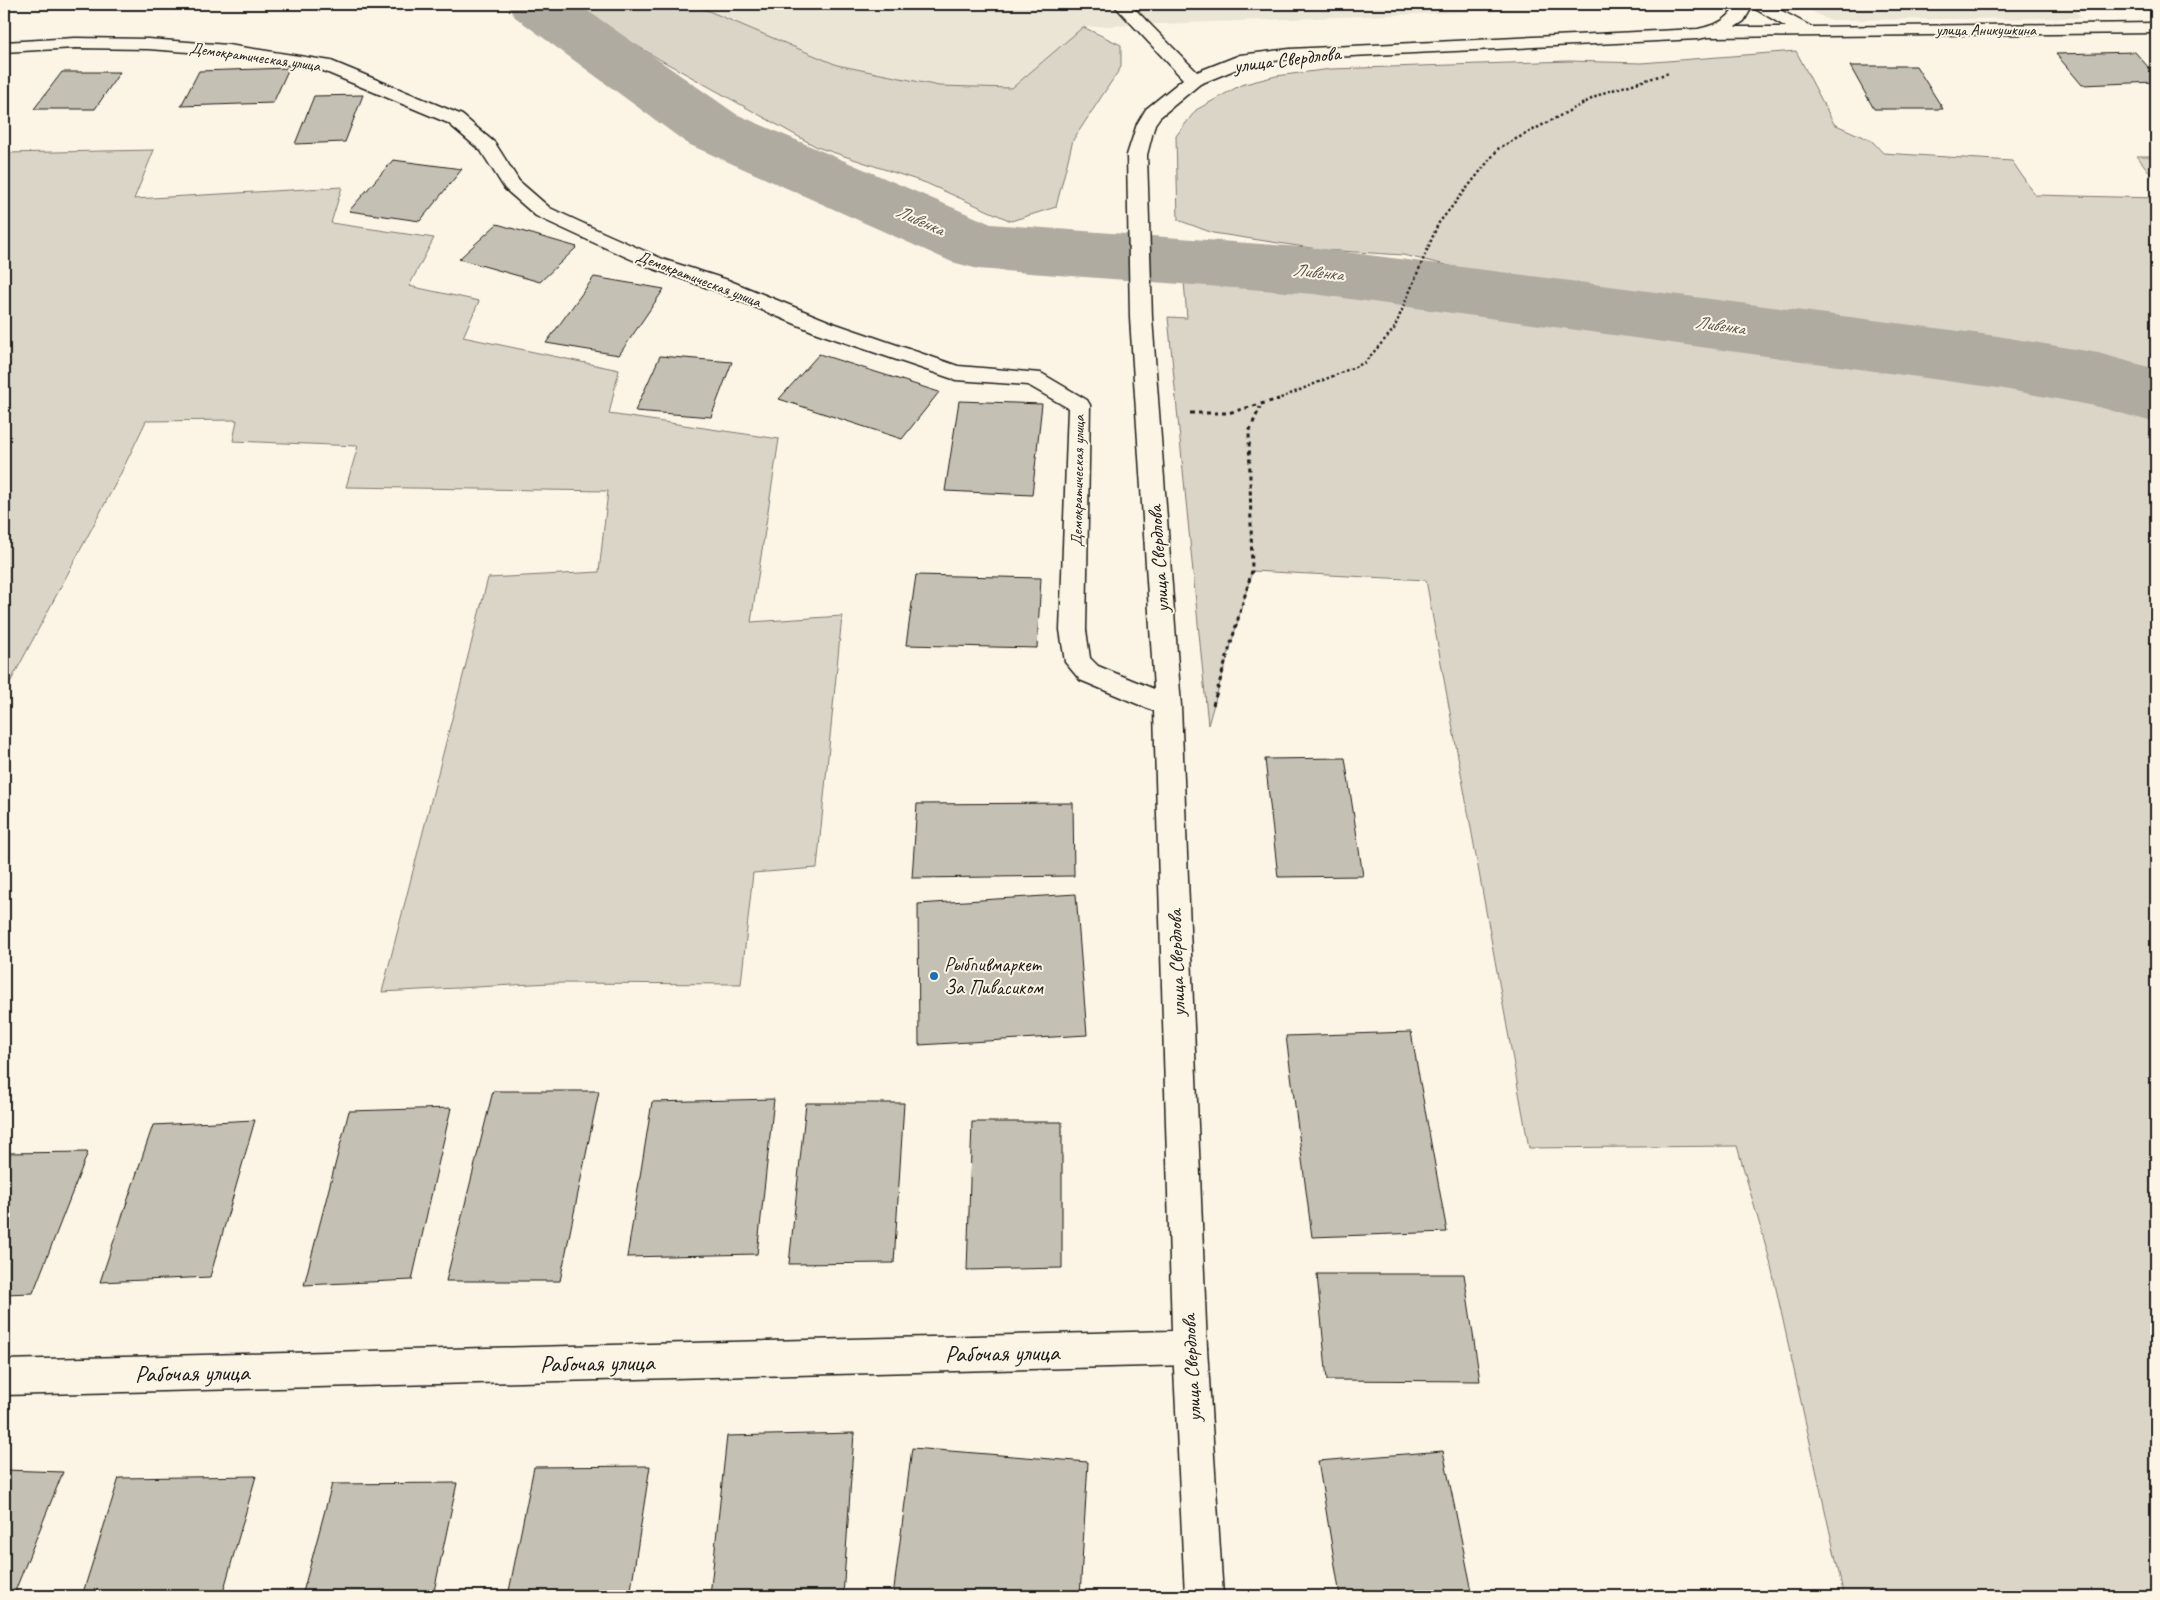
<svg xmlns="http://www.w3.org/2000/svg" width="2160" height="1600" font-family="Caveat,sans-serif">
<rect width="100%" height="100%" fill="#fcf5e5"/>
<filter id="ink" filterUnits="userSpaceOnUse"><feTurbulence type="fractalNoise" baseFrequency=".02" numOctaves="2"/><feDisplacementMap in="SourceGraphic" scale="10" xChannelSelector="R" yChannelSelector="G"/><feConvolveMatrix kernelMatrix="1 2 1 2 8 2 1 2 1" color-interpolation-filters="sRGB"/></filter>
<g filter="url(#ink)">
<g fill="#ebe5d6">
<polygon points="692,4 1719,4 1571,8 1083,27 1012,88 939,86 837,65"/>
<polygon points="1804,4 2070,4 2081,18 1828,20 1806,8"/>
</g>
<g fill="#dbd5c8" stroke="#7c7872">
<polygon points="568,4 692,4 837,65 939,86 1012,88 1083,27 1121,45 1121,67 1073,140 1056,207 1011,221 926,183 817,147 659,59"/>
<polygon points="1796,51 1834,124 1872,141 1883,153 2012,161 2035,195 2156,198 2156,383 2073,358 1871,331 1549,281 1476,272 1403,255 1324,250 1213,233 1178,220 1176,136 1196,110 1241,85 1276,76 1331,69 1569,61 1641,63"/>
<polygon points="154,150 134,199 342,187 331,223 434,238 409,286 479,301 463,337 619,370 609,414 779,439 751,622 842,616 817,868 753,873 741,984 551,983 382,992 488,578 599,572 608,491 346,487 358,446 233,441 237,420 146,421 119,477 4,694 4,153"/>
<polygon points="2137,156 2156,156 2156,181"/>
<polygon points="1183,269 1223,276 1263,289 1320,293 1387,290 1407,296 1471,303 1644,331 1897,363 2097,395 2156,416 2156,1596 1844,1596 1769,1257 1737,1146 1529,1148 1426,580 1252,571 1208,725 1168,317 1187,318"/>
</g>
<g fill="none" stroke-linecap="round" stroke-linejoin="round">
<polygon fill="#b0aba1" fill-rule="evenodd" points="506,4 578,4 736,114 991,224 1314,248 1998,336 2098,353 2156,369 2156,423 2095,406 1998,388 1314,294 978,269 952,262 688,144 515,17"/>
</g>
<g fill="#c4c0b3" stroke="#1c1c1c">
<polygon points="1569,4 1719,4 1571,8"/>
<polygon points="2135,52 2156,76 2156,82 2082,85 2056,54"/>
<polygon points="1850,66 1916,66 1943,109 1874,109"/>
<polygon points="289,68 273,103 181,106 199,71"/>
<polygon points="62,72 120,72 95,109 34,109"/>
<polygon points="363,95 345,142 295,144 314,96"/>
<polygon points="393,160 462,169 420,221 349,211"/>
<polygon points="497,224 577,247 540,282 459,259"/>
<polygon points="594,277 664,289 619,355 546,343"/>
<polygon points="819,354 939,392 902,439 779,399"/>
<polygon points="660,356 732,362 711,417 635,411"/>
<polygon points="959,401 1042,404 1032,495 945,491"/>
<polygon points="916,575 1041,578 1037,648 906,645"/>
<polygon points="1345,758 1363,876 1278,877 1265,759"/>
<polygon points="1073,803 1074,876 912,878 917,804"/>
<polygon points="1076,894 1087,1035 919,1045 918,904"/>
<polygon points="1411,1032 1447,1232 1312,1237 1286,1036"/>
<polygon points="493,1091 599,1091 560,1281 446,1281"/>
<polygon points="774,1099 757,1254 627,1257 652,1102"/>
<polygon points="806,1103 904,1103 894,1263 789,1264"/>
<polygon points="451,1108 412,1280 304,1285 349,1111"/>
<polygon points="255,1120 210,1277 100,1282 153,1125"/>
<polygon points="972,1122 1062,1122 1062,1268 967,1270"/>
<polygon points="88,1152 33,1293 4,1294 4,1153"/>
<polygon points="1317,1274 1464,1274 1480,1381 1327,1380"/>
<polygon points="854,1433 843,1596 710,1596 727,1436"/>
<polygon points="912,1448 1088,1462 1080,1596 893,1596"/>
<polygon points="1443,1451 1473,1596 1340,1596 1318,1461"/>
<polygon points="650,1466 630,1596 508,1596 534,1467"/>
<polygon points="4,1470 63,1472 13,1596 4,1596"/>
<polygon points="256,1476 222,1596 82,1596 119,1478"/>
<polygon points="457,1483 433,1596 302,1596 332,1484"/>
</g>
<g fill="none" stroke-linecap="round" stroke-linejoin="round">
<g stroke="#1c1c1c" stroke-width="3">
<path id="minor" d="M1113,4H1130L1197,72L1240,55L1290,49L1698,29C1715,25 1729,21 1736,4H1769L1812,27L2156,23V33L1708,37L1698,39L1290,59L1249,64L1200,84L1160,117L1155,124L1147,155L1152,318L1181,706L1207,1348L1202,1360L1190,1365L4,1395V1360L1172,1331L1154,711L1080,680L1065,662L1060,630L1068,408L1028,385L956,380L817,333L714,290L651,268L590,241L536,216L505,189L481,151L448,123L321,70L228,55L148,49L75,48L4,52V42L75,38L148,39L228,45L331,61L462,115L495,143L519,181L550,208L604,233L665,260L728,280L833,323L958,366L1041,373L1087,400L1090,405L1086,630L1090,658L1098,666L1154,689L1130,318L1127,155L1137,124L1146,109L1183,79ZM1752,7L1786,27H1735L1744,21Z"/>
</g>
<g stroke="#1c1c1c" stroke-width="3">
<polygon id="major" points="1190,1331 1202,1336 1207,1348 1223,1596 1185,1596 1173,1348 1178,1336"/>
</g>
<polyline stroke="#1c1c1c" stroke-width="2.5" stroke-dasharray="2.5 2.5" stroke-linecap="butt" points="1276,400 1364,363 1394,329 1438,224 1499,148 1603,93 1669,73"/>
<g stroke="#1c1c1c" stroke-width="3" stroke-dasharray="4 4" stroke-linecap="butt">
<polyline points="1190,413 1228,413 1279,399"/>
<polyline points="1213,705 1252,571 1249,432 1260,407"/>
</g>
<use href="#minor" fill="#fcf5e5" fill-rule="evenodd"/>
<use href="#major" fill="#fcf5e5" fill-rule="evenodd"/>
</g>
</g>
<circle fill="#1f6fb2" stroke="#fcf5e5" stroke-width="2" cx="934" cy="976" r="5"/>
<g text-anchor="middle" stroke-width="4" stroke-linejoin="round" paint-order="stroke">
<g font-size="16" fill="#1c1c1c" stroke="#fcf5e5">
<text x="1986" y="35">улица Аникушкина</text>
<text transform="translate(255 56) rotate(8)" y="6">Демократическая улица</text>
<text transform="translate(699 278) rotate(21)" y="6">Демократическая улица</text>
<text transform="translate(1077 481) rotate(-89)" y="6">Демократическая улица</text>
</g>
<g font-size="18" font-style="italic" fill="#575551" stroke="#fcf5e5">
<text transform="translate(920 220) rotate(24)" y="6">Ливенка</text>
<text transform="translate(1318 272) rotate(6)" y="6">Ливенка</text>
<text transform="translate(1720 325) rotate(8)" y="6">Ливенка</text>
</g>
<g font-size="20" fill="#1c1c1c" stroke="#fcf5e5">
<text transform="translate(1287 59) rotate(-7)" y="7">улица Свердлова</text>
<text transform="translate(1158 559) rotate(-94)" y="7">улица Свердлова</text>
<text transform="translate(1176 963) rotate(-92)" y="7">улица Свердлова</text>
<text transform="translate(1191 1368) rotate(-93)" y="7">улица Свердлова</text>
</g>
<g font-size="20" fill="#1c1c1c" stroke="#fcf5e5" text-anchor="start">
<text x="944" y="971">Рыбпивмаркет<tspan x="944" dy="23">За Пивасиком</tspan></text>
</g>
<g font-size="24" fill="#1c1c1c" stroke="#fcf5e5">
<text transform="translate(1002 1353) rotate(-1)" y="8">Рабочая улица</text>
<text transform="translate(597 1363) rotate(-1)" y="8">Рабочая улица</text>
<text transform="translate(192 1373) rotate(-1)" y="8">Рабочая улица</text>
</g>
</g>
<rect width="2160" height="1600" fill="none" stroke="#fcf5e5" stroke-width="20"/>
<rect x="10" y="10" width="2140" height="1580" fill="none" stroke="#1c1c1c" stroke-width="2" filter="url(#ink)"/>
</svg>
